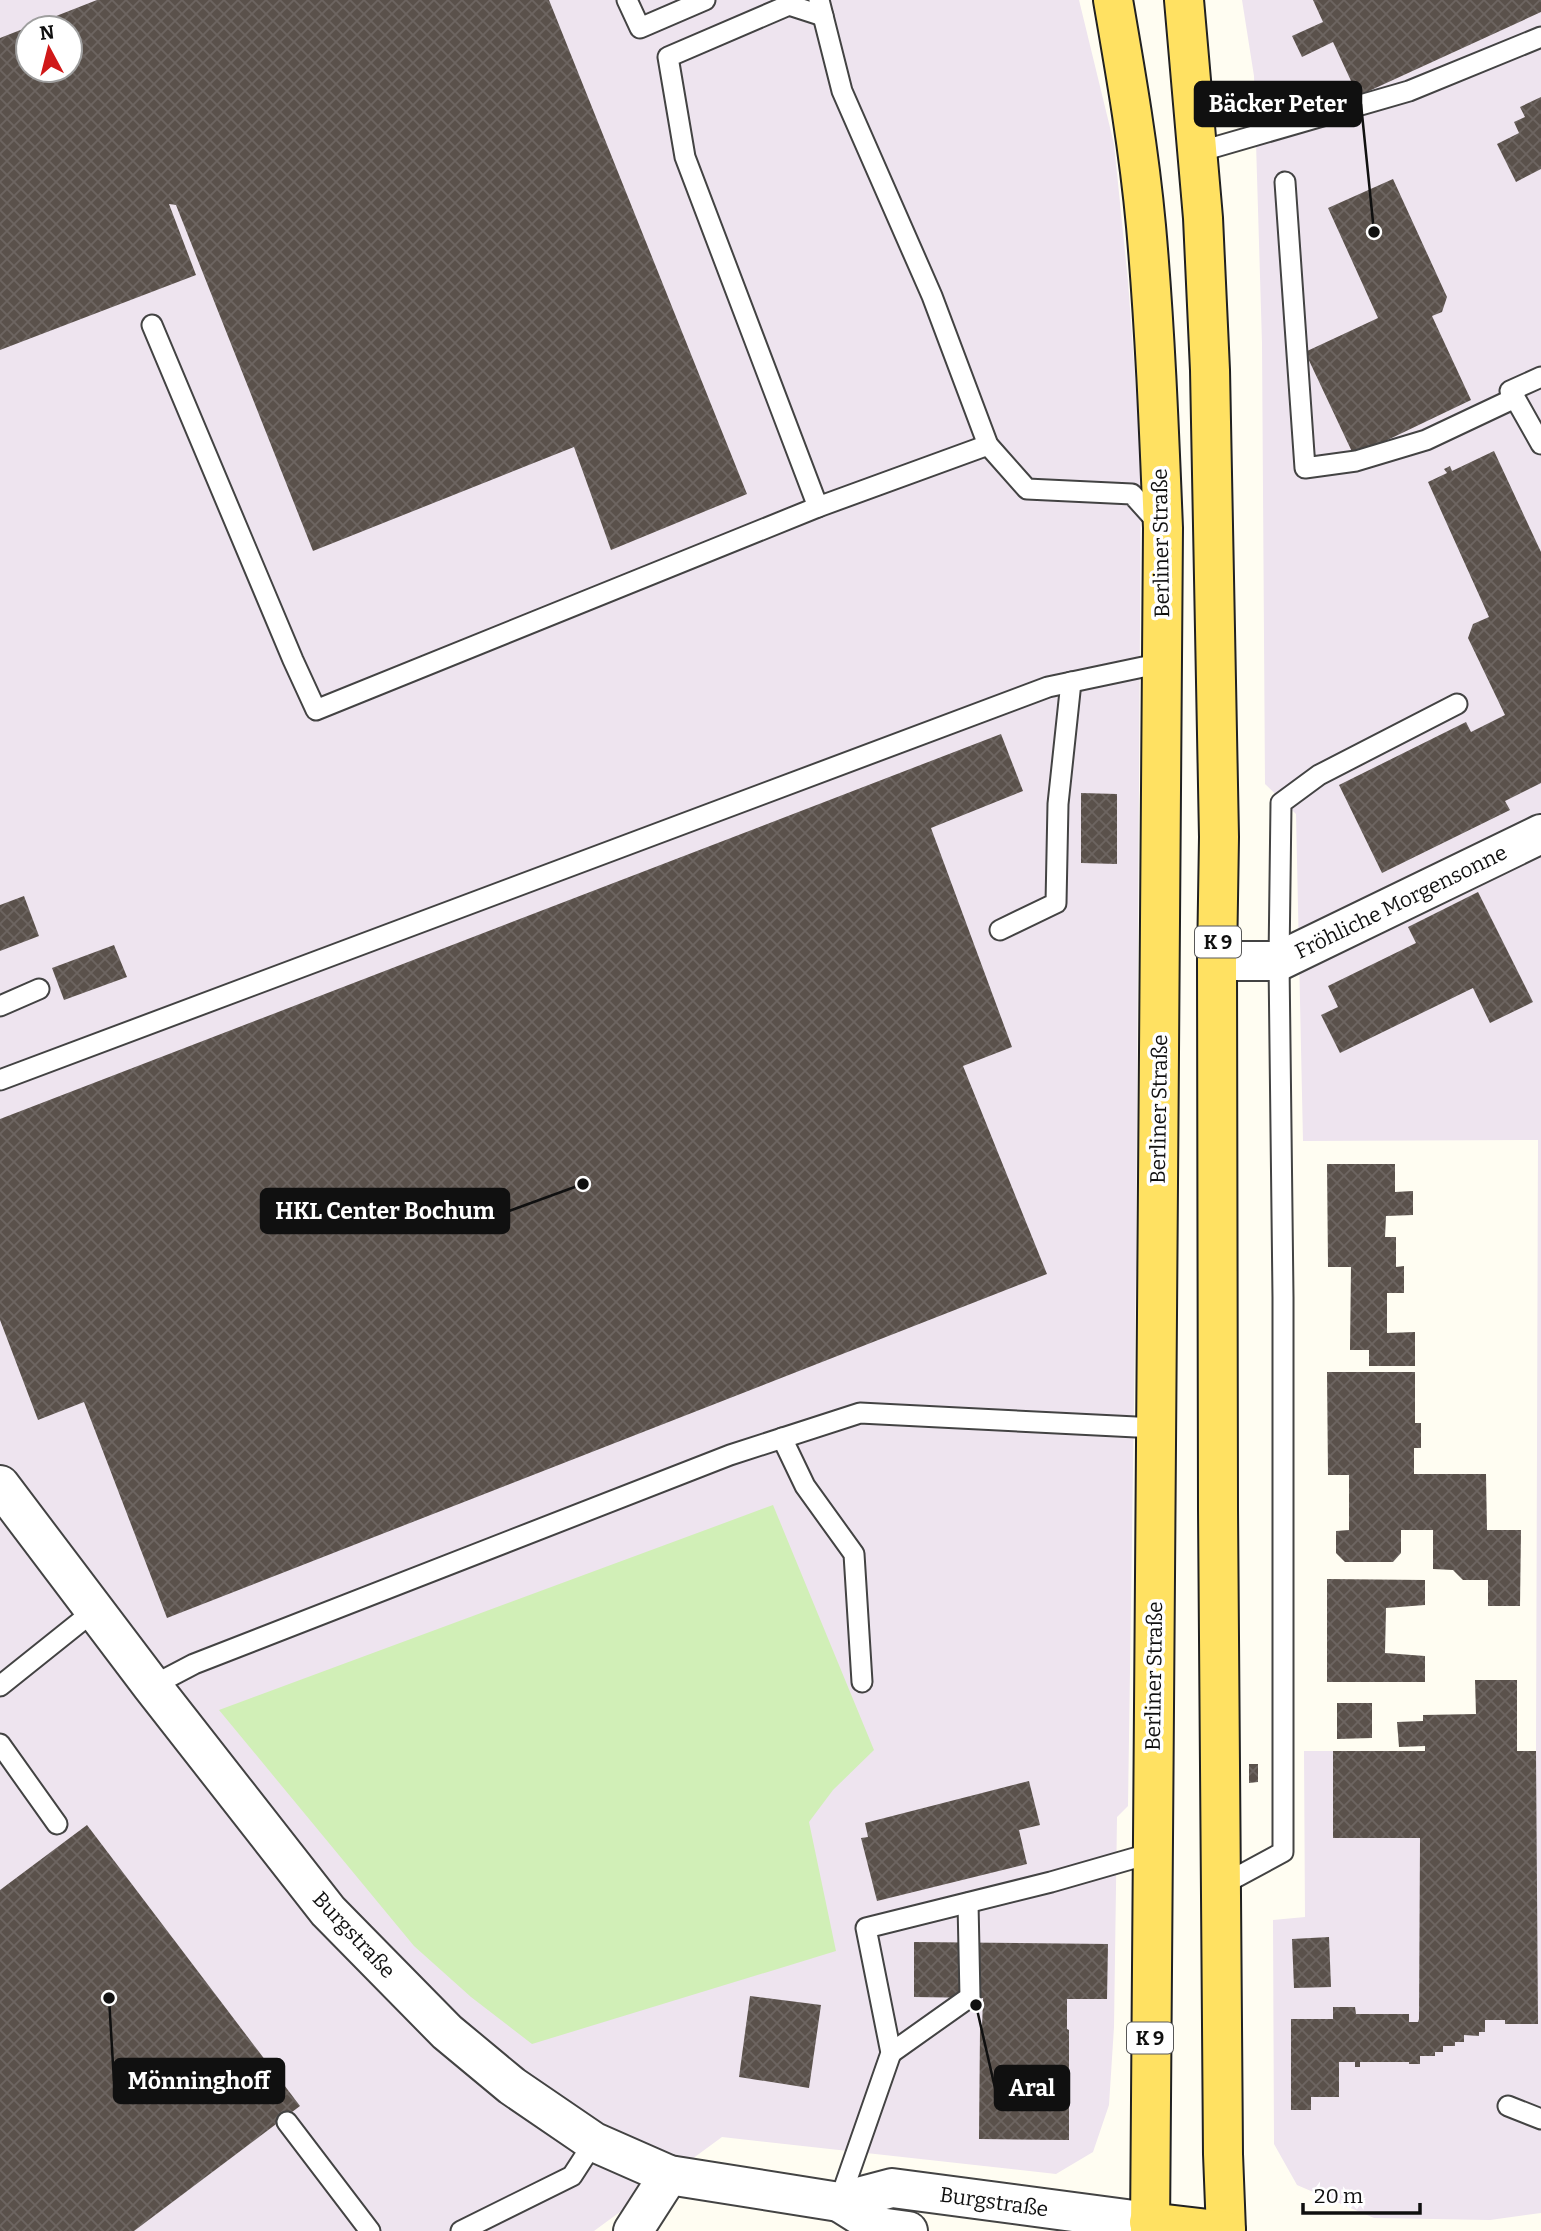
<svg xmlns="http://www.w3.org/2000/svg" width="1541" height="2231" font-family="Bitter,serif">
<defs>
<pattern id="building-cross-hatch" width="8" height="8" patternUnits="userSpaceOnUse" patternTransform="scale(1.75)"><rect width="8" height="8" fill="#5a514b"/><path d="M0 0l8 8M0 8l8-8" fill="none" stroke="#6d6561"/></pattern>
</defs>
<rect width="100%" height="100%" fill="#fffdf2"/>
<g fill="#eee4ef" fill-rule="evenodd">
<path d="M0,0H1079L1114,144L1128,281L1141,460L1136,1267L1128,1806L1117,1817L1114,2027L1109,2105L1093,2152L1056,2174L722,2137L594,2231H0ZM28,28H70V70H28Z"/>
<polygon points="1242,0 1541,0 1541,2213 1490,2220 1374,2218 1297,2185 1274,2144 1273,1920 1305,1917 1304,1751 1536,1751 1538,1140 1303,1141 1296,814 1265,784 1262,343 1254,76"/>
</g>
<polygon fill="#d1efb7" points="773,1505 874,1750 833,1790 809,1822 836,1951 532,2044 471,1997 414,1946 219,1710"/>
<g fill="url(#building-cross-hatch)" fill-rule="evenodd">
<path d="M97,0H549L747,494L611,550L574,447L313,551L176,205L169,204L196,275L0,350V38ZM28,28H70V70H28Z"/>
<polygon points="1313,0 1541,0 1541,12 1358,96 1333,42 1302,57 1292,36 1323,22"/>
<polygon points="1541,97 1541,169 1516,182 1497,144 1519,133 1514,122 1525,117 1520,107"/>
<polygon points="1393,179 1447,297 1442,312 1432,316 1471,400 1354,456 1305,352 1378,318 1328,208"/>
<polygon points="1494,451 1541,552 1541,783 1505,801 1510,810 1382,873 1339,785 1466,722 1471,732 1505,715 1468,638 1473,624 1489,617 1428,482 1447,473 1444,469 1450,466 1452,471"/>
<polygon points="1001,734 1023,791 931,828 1012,1047 963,1066 1047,1274 167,1618 84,1402 38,1420 0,1320 0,1119"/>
<polygon points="1081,793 1117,794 1117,864 1081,863"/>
<polygon points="1478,892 1533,1002 1490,1023 1473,988 1340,1053 1321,1015 1338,1007 1328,986 1416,943 1408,927"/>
<polygon points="24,896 39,936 0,951 0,905"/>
<polygon points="114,945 127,977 64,1000 52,968"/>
<polygon points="1327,1164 1395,1164 1395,1192 1413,1191 1413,1215 1386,1216 1385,1237 1396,1237 1396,1267 1404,1266 1404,1293 1387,1293 1387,1333 1415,1332 1415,1366 1369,1366 1369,1350 1350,1350 1351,1267 1328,1267"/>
<polygon points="1327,1372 1415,1372 1415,1423 1421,1423 1421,1448 1414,1448 1414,1474 1486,1474 1487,1530 1521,1530 1520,1606 1488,1606 1488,1580 1463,1580 1453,1570 1433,1569 1433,1530 1401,1530 1401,1553 1393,1562 1345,1562 1336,1553 1336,1531 1349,1530 1349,1475 1328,1475"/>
<polygon points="1327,1579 1425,1580 1425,1605 1386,1608 1385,1653 1425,1656 1425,1682 1327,1682"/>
<polygon points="1475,1680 1517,1680 1517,1751 1536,1751 1538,2024 1505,2024 1505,2020 1485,2020 1485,2032 1479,2032 1479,2036 1464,2035 1464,2042 1455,2042 1455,2046 1443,2046 1443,2052 1435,2052 1435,2056 1420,2056 1420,2064 1409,2064 1409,2062 1360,2062 1360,2067 1355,2067 1355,2062 1339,2062 1339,2097 1311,2097 1311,2110 1291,2110 1291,2019 1333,2019 1333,2007 1355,2007 1356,2014 1409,2014 1409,2022 1418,2022 1419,2019 1420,1838 1333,1838 1333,1751 1425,1751 1425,1746 1399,1747 1397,1722 1423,1721 1423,1715 1476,1714"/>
<polygon points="1337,1703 1372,1703 1372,1738 1337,1739"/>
<polygon points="1249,1764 1258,1764 1258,1782 1249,1783"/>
<polygon points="1029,1781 1040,1825 1019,1830 1027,1864 877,1901 861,1838 868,1837 865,1823"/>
<polygon points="87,1825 300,2106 134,2231 0,2231 0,1890"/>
<polygon points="1329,1937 1331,1987 1294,1988 1292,1939"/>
<polygon points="914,1942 1108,1944 1107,1999 1067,1999 1067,2029 1069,2030 1069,2140 979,2139 980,2029 982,2028 983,1998 914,1997"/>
<polygon points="750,1996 821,2005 809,2088 739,2077"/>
</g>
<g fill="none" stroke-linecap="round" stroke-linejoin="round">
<g stroke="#434343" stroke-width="23">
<g id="service">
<polyline points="627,0 640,28 705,0"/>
<polyline points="819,0 842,91 932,296 988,445 1027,489 1132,494 1159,524"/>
<polyline points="823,16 789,5 668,57 685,157 818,507 988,445"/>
<polyline points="1198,152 1409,91 1541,37"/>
<polyline points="1285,182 1305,468 1356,461 1426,440 1515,398 1541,444"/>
<polyline points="152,325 293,660 316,710 818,507"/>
<polyline points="1515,398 1510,391 1541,377"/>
<polyline points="1000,930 1056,903 1058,804 1071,682"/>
<polyline points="0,1006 39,989"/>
<polyline points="0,1080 1048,687 1162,663"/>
<polyline points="782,1438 805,1486 854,1554 862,1682"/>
<polyline points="0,1686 95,1610"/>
<polyline points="152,1686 194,1664 730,1455 860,1413 1156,1428"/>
<polyline points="0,1744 57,1824"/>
<polyline points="1222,1885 1283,1852 1283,1297 1279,961 1281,803 1319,775 1457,704"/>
<polyline points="891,2053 970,1997 968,1903"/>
<polyline points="1508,2106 1541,2119"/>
<polyline points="287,2122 370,2231"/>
<polyline points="839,2202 891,2053 866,1928 1051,1882 1152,1853"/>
<polyline points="461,2231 572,2176 594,2142"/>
</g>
</g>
<g stroke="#434343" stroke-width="42">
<g id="minor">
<polyline points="1217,961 1279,961 1541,834"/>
<polyline points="0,1485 152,1686 328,1911 447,2032 512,2086 594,2142 669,2175 839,2202 892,2188 1149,2222"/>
<polyline points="839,2202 879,2227 908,2231"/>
<polyline points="633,2231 669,2175"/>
</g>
</g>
<g stroke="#212121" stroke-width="42">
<g id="primary">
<path d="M1113,0C1126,75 1139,150 1146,226C1155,327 1159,428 1163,528L1150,2231"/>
<polyline points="1184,0 1203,218 1210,370 1219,837 1217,961 1218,1509 1223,2154 1226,2231"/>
<polyline points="1149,2222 1226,2231"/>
</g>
</g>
<use href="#service" stroke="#fff" stroke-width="19"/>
<use href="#minor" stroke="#fff" stroke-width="38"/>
<use href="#primary" stroke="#ffe162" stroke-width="38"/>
</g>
<g text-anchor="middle" stroke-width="7" stroke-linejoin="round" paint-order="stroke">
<g fill="#fff" stroke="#585858" stroke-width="2">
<rect x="1195" y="926.5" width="46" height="31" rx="5"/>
<rect x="1127" y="2022.5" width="46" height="31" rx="5"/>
</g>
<g font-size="19" font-weight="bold" fill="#101010">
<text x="1218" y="949">K 9</text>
<text x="1150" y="2045">K 9</text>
</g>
<g font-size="21" fill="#101010" stroke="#fff">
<text transform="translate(1161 543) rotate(-91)" y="7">Berliner Straße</text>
<text transform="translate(1401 902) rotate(-26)" y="7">Fröhliche Morgensonne</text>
<text transform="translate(1159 1109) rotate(-89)" y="7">Berliner Straße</text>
<text transform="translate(1154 1676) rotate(-89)" y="7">Berliner Straße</text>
<text transform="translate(354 1935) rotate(47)" y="7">Burgstraße</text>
<text transform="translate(994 2202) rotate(8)" y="7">Burgstraße</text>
</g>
</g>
<path fill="none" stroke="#101010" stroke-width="2.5" d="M1374 232L1361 104M583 1184L509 1211M109 1998L114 2081M976 2005L995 2088"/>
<g fill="#101010" stroke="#fff" stroke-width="2.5">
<circle cx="1374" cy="232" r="7"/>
<circle cx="583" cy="1184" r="7"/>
<circle cx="109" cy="1998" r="7"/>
<circle cx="976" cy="2005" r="7"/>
</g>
<g fill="#101010" stroke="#101010" stroke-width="2.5">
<rect x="1195" y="82" width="166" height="44" rx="7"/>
<rect x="261" y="1189" width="248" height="44" rx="7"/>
<rect x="114" y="2059" width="170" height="44" rx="7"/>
<rect x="995" y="2066" width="74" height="44" rx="7"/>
</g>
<g font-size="23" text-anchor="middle" font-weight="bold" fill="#fff">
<text x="1278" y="112">Bäcker Peter</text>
<text x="385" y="1219">HKL Center Bochum</text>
<text x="199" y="2089">Mönninghoff</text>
<text x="1032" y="2096">Aral</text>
</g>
<g transform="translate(49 49) rotate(353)"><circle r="33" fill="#ffffff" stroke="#9f9f9f" stroke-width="2"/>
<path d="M0-5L12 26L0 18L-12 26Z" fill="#d01818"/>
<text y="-10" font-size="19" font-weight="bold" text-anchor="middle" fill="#101010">N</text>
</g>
<path d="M1303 2203v10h117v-10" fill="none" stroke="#101010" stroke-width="3.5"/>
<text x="1314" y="2203" font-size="21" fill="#101010" stroke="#ffffff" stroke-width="5" paint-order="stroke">20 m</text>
</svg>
